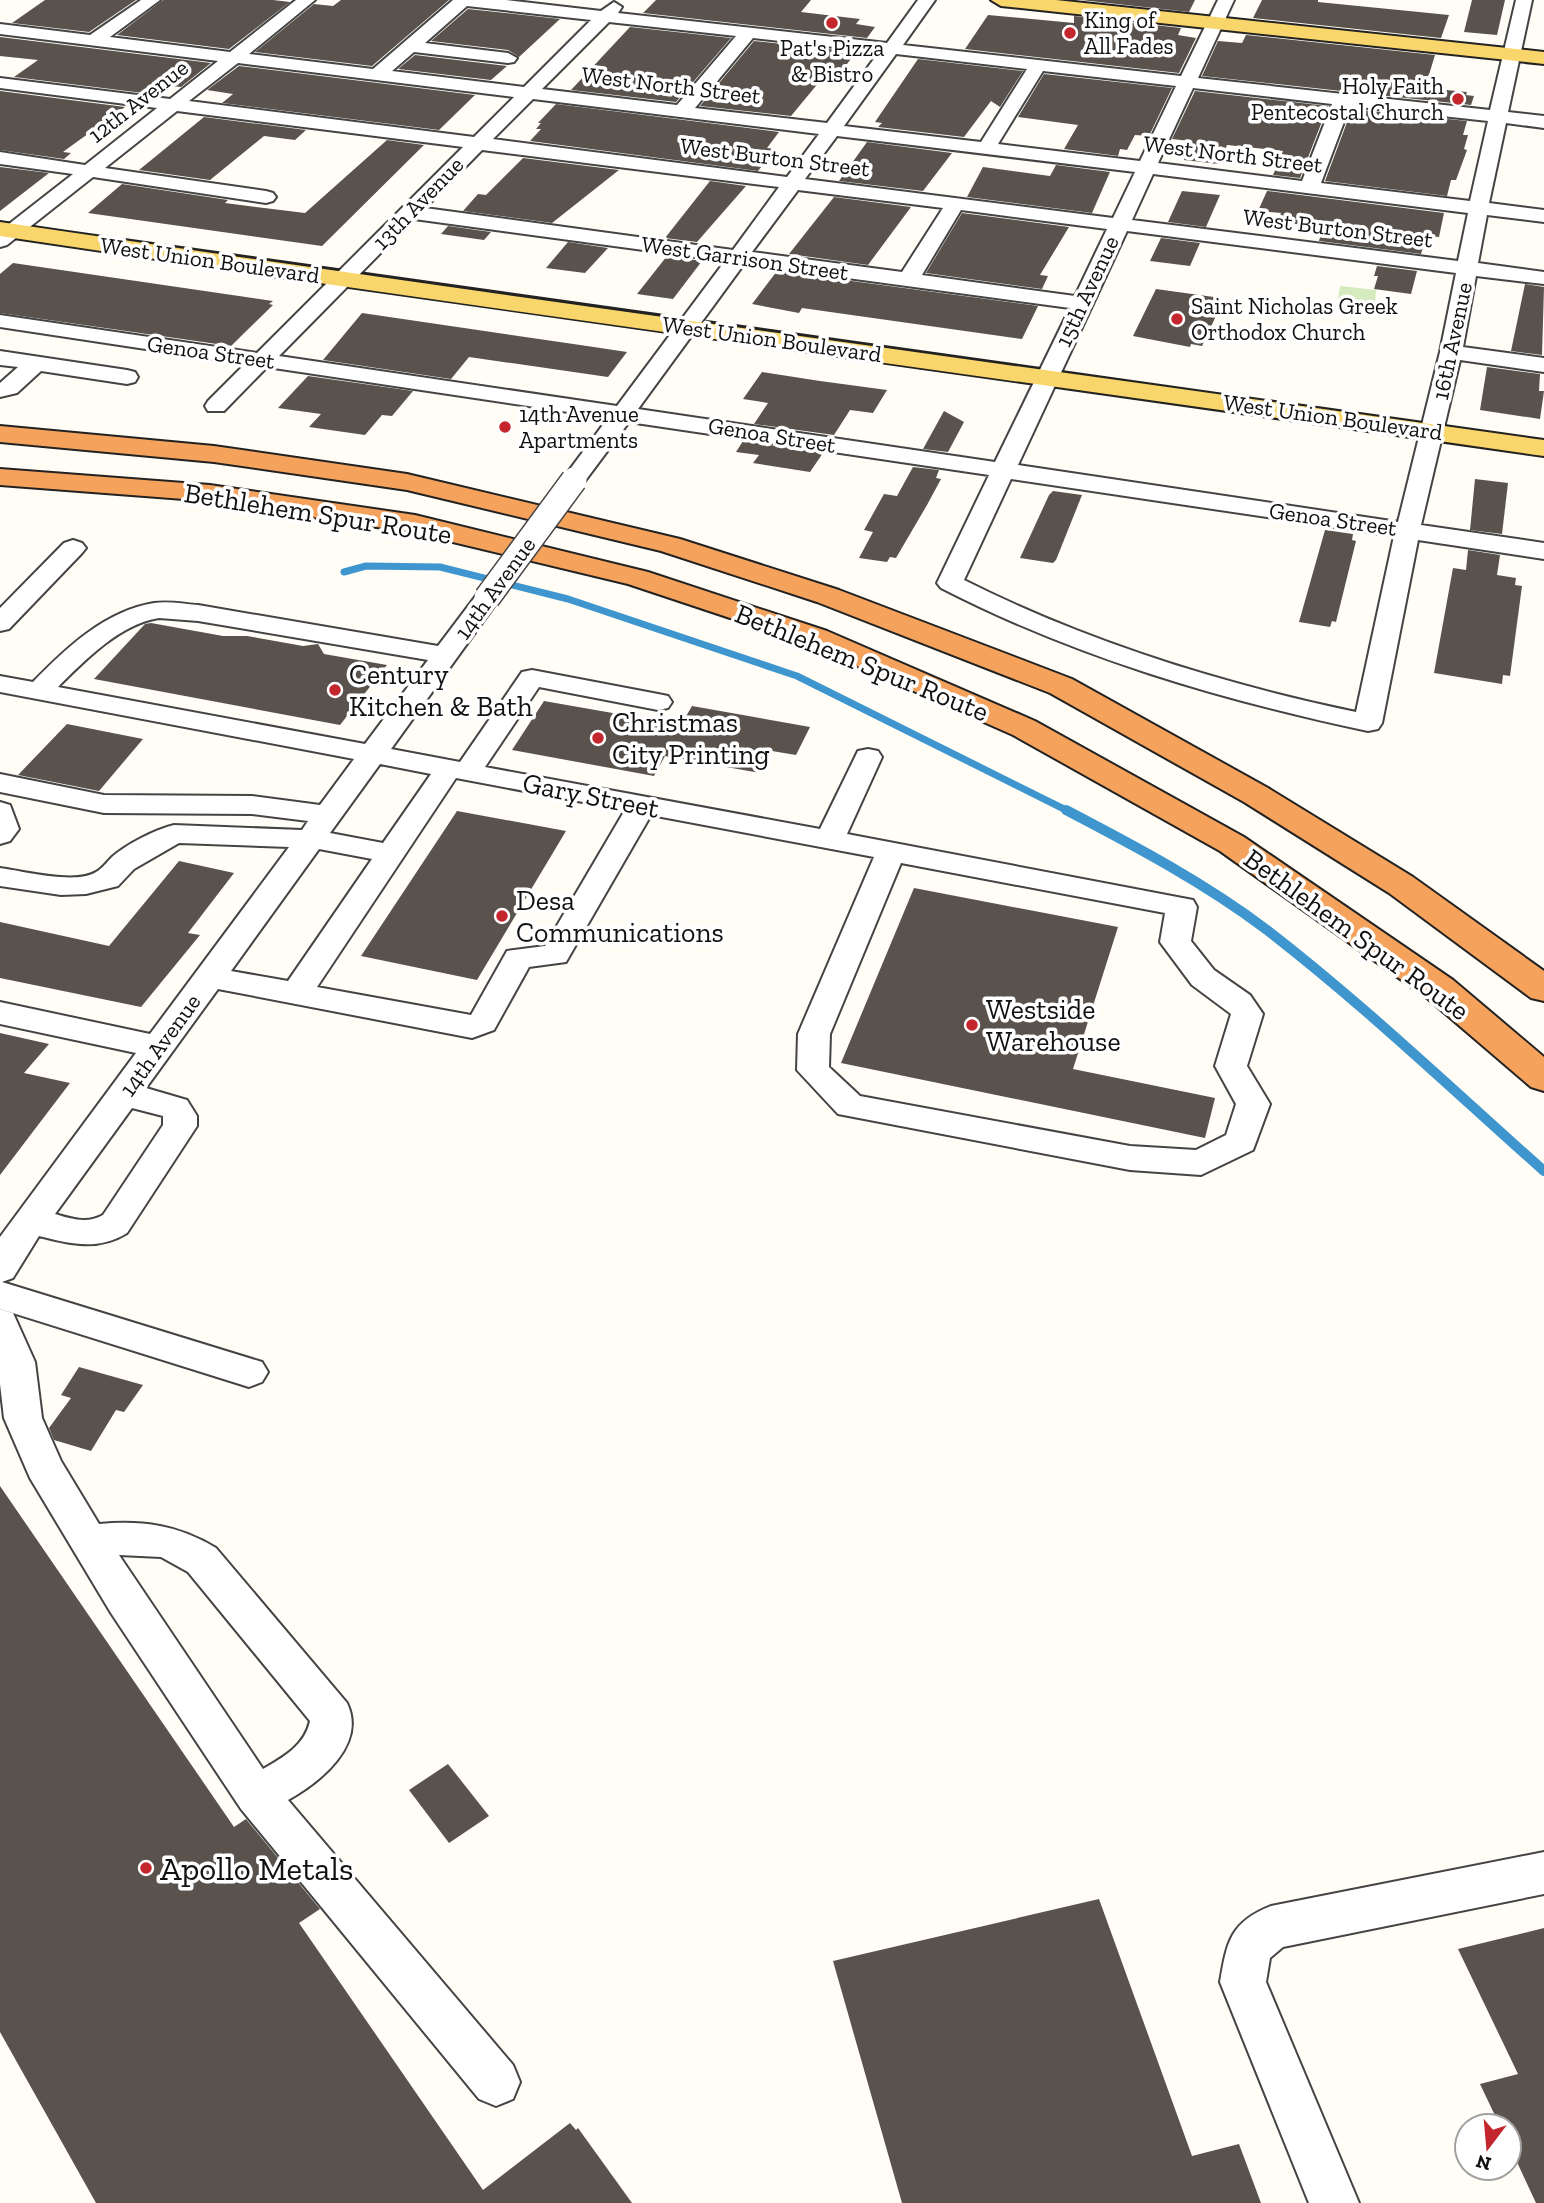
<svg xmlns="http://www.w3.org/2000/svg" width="1544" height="2203" font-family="'Zilla Slab',serif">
<rect width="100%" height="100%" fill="#fffdf5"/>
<polygon fill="#d5ebbd" points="1340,286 1376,290 1375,303 1338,299"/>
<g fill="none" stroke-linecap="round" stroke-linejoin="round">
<polyline stroke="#3f96cf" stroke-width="7" points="344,572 366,566 440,567 568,599 797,676 1070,812"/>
<path stroke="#3f96cf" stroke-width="10" d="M1066,810C1135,846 1205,883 1267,930C1364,1005 1453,1090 1544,1171"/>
</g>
<g fill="#5a524d">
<polygon points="45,0 136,0 89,32 12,23"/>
<polygon points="163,0 273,0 290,2 229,49 117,35"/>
<polygon points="341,0 449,0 372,66 255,52 314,4 333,6"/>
<polygon points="656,0 811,0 801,12 860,19 856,24 875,27 867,38 643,13"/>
<polygon points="1081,0 1195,0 1189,12"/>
<polygon points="1262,0 1318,0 1318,2 1449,15 1441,38 1253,18"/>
<polygon points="1472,0 1505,0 1497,35 1464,32"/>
<polygon points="468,9 560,19 519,57 508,50 431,41"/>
<polygon points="988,15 1074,23 1074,16 1181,28 1178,35 1196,38 1179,73 965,49"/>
<polygon points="630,27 731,38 676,102 571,90"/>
<polygon points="1246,35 1435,55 1425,88 1467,92 1466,95 1474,96 1471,105 1202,76 1218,41 1242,43"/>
<polygon points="0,37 211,63 181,87 155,84 143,93 14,77 38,60 0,56"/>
<polygon points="754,41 856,52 844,68 838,67 829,77 820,81 791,116 700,106"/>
<polygon points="415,55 507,66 491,80 398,69"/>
<polygon points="918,59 1023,71 1000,107 991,101 964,137 878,127 882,123 875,122"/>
<polygon points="239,66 475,95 439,130 222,103 233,94 207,90"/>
<polygon points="1044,74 1172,88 1149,136 1135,135 1127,150 1120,149 1118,156 1064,149 1078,125 1018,117"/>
<polygon points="0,91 125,107 67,149 63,152 71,153 64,159 0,150"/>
<polygon points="1195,91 1328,106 1300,178 1273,175 1283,151 1227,145 1219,164 1184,160 1190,141 1172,139"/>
<polygon points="556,104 779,132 767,148 775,149 758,171 530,141 541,129 536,129 541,123 538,123"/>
<polygon points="1352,109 1467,121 1463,135 1468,135 1464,149 1467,150 1456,180 1451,180 1447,196 1325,181"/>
<polygon points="204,117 306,130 295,140 264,136 210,180 139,170"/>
<polygon points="387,140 424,145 322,246 88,213 122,184 228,200 225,203 305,213"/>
<polygon points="867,142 952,153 923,191 839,181"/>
<polygon points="523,158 619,170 552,223 463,211 478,194 486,195"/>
<polygon points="1056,165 1110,172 1092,213 967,197 983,167 1050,176"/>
<polygon points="0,167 49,173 0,211"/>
<polygon points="710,181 746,186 697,242 665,238"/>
<polygon points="1182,191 1220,195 1206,227 1168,222"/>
<polygon points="1267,191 1444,213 1439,237 1426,236 1421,254 1319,241 1323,227 1278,222 1281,213 1258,211"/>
<polygon points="834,197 911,207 868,265 789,254"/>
<polygon points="962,213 1069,227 1040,275 1048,276 1042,289 926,273"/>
<polygon points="448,226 491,232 484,240 441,234"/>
<polygon points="1161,238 1200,243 1190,266 1150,261"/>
<polygon points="568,242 608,248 585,273 546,268"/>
<polygon points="667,256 702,261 673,299 637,294"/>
<polygon points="13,263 273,301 269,304 273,305 231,346 0,313 0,274"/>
<polygon points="1377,266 1417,271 1411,294 1374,289 1378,276 1374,276"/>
<polygon points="777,271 1038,306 1022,339 802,308 799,313 752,304"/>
<polygon points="1525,284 1544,287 1542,355 1511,351"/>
<polygon points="1156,289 1221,298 1219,302 1222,303 1202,346 1191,344 1190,347 1133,336"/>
<polygon points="362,313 587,346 627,352 608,377 469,357 451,379 323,360"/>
<polygon points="1487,367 1540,374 1539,391 1544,391 1540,419 1480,410"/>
<polygon points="762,372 820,381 887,390 873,413 850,410 834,435 754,424 768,403 743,399"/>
<polygon points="308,376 413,391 392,416 382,415 365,435 309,427 321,414 278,408"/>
<polygon points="944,411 964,422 948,452 923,449"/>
<polygon points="743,441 823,453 810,472 753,463 759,455 736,452"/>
<polygon points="913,467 939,470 936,478 941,479 927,505 896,558 890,557 887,562 859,558 873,532 864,530 884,494 897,496"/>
<polygon points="1475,479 1508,483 1502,534 1470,530"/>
<polygon points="1053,491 1082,495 1056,560 1053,563 1020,558 1049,495"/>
<polygon points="1325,530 1353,534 1352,540 1356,541 1336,622 1332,621 1330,627 1299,622"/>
<polygon points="1468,550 1500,555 1497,575 1516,578 1515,585 1522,586 1510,676 1503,675 1502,684 1434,673 1453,568 1466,570"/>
<polygon points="151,623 223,636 247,636 303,646 318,644 324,654 387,665 340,725 94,679 145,624"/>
<polygon points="544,701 681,725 692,706 810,727 796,755 772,751 760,773 665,756 654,776 512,750"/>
<polygon points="67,724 143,739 99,791 18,775"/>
<polygon points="457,811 566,831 477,980 361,956"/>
<polygon points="179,861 234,873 188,933 200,935 141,1007 0,978 0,922 109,946"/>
<polygon points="914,888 1118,927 1073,1069 1215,1098 1205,1138 841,1063"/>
<polygon points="0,1033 49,1044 24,1073 70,1083 0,1175"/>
<polygon points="79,1367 143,1385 124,1412 116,1410 91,1451 54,1440 49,1428 71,1398 61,1395"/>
<polygon points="0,1486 234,1827 246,1819 320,1909 299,1923 483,2190 570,2123 576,2130 578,2128 632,2203 96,2203 0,2032"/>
<polygon points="448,1764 489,1816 449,1843 409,1790"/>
<polygon points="1099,1899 1192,2156 1239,2144 1261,2203 902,2203 833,1961"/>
<polygon points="1544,1928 1544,2203 1536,2203 1509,2145 1509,2126 1500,2126 1480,2084 1518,2074 1458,1949"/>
</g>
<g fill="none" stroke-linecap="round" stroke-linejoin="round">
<g stroke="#444" stroke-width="4">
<g id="minor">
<path d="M141,0H160L110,37L230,52L296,0H315L249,54L373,69L453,0H506L601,11L614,2L622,7L618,13L887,43L918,0H935L903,45L1181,76L1218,0H1234L1198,78L1490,110L1516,0H1532L1508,112L1544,116V128L1506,123L1489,203L1544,210V222L1487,215L1478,263L1544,272V284L1476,276L1463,347L1544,358V372L1460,360L1421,525L1544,543V559L1418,540L1382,723L1378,729L1368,731C1222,700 1075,657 941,588L937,583L989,475L629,422L582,485L574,487L566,485L562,480L608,418L267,367L224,411H208L205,406L208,401L245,364L0,327V315L257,353L463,147L177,111L105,168L266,191L273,193L276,197L273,201L266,203L93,177L7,245L0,247V231L73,174L0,164V152L85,165L157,108L0,88V78L170,99L218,61L0,34V24L90,35ZM467,6L591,20L524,87L392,71L414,52L508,63L514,62L517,58L508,53L425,43ZM609,22L736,36L677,105L542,89ZM753,38L879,52L827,123L695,108ZM896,54L1027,69L981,142L844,126ZM238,63L514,97L474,137L189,101ZM1043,71L1176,86L1140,161L998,144ZM1193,88L1332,104L1302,181L1158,163ZM533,99L819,134L787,177L493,139ZM1350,106L1488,121L1470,201L1321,183ZM837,136L1135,172L1113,218L805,179ZM482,150L779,187L733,250L425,208ZM1153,174L1468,213L1458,261L1132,220ZM798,190L943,208L902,272L752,252ZM961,210L1107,229L1075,296L922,275ZM414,219L725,261L617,406L279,356ZM1127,231L1456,273L1440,352L1398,522L1018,465ZM744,264L1070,308L995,462L638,409ZM1011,479L1394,536L1356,712C1223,684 1087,642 964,580Z"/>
<polygon points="0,351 127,370 135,372 138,377 135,382 127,384 41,371 17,393 0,397 0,383 18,367 0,365"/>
<polygon points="73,540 82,543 86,548 82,553 9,629 0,631 0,608 64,543"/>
<path d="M487,590L496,593L500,598L391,749L460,762L522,672L532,670L658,694L668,696L672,702L668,708L658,710L539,687L485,767L820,829L858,751L868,749L878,751L882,757L847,834L1193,900L1197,907L1191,941L1214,970L1250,995L1263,1014L1247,1066L1270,1104L1253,1150L1201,1175L1130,1170L838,1114L797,1070L798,1034L874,857L651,815L566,962L529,967L494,1030L472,1038L218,989L146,1088L187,1100L197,1116V1126L127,1233C98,1251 70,1244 39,1236L13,1278L2,1282L262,1362L268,1372L262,1382L249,1387L0,1309V1237L136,1053L0,1024V1002L150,1034L289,847L179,843L134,869L118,886L86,894L61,895L0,886V868C23,871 76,885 96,872C102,869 107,862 112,857C127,844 154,830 174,825L302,830L308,821L252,814L104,813L0,792V774L104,795L252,796L320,805L354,759L0,692V676L33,682C66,648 105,611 154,603C169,601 184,604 198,605L438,646L478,593ZM159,618L198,621L428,660L365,744L58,687C85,660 120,624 159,618ZM380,764L431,774L383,843L330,833ZM456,778L625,810L545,946L507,951L471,1015L317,987ZM319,849L372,859L288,981L231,971ZM901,863L1165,913L1160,942L1192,985L1231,1014L1215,1066L1236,1104L1226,1135L1196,1150L1130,1146L860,1096L829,1067L830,1034ZM132,1108L163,1116V1125L103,1215C88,1224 71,1219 55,1214Z"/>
<polygon points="0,802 10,805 19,829 10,841 0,844"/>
<path d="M0,1309L13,1313L35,1362L42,1418L61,1461L99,1524C143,1520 178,1525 216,1548L347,1703C367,1745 320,1782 288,1800L513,2065L520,2082L513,2099L496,2106L479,2099L241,1809L111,1613L30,1478L4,1418L0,1384ZM119,1555L161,1557L188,1572L310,1721C305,1745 284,1757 263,1769Z"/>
<path d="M1544,1852V1894L1283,1947L1270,1958L1266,1982L1359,2203H1309L1220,1982C1227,1942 1230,1922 1271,1906Z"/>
</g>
</g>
<g stroke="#222" stroke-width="4">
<g id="major">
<polygon points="991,0 1056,0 1544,52 1544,64 1001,6"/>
<path d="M0,222C514,298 1029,367 1544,440V456C1029,382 514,313 0,236Z"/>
</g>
</g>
<g stroke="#222" stroke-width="4">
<g id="highway">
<polygon points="0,426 214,446 407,474 680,539 839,590 1072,679 1268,788 1413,877 1544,971 1544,1001 1531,998 1389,893 1244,802 1050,693 817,602 661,551 407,490 214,462 0,442"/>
<polygon points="0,469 210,485 415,515 648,572 827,631 1035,721 1244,837 1453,980 1544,1057 1544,1091 1531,1087 1427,998 1220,851 1013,735 805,643 628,584 415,533 210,501 0,485"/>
</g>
</g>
<use href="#minor" fill="#fff" fill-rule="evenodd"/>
<use href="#major" fill="#f9d66b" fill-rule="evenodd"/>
<use href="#highway" fill="#f5a25d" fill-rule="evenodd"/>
<g stroke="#444" stroke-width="28" stroke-linecap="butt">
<polyline id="minor-bridge" points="487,598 574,480"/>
</g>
<use href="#minor-bridge" stroke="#fff" stroke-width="25"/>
</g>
<g fill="#c4262e" stroke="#fff" stroke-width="2.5">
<circle cx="832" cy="23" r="7"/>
<circle cx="1070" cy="33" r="7"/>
<circle cx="1458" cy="99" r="7"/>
<circle cx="1177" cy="319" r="7"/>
<circle cx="505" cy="427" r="7"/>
<circle cx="335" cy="690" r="7"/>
<circle cx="598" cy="738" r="7"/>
<circle cx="502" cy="916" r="7"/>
<circle cx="972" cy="1025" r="7"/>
<circle cx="146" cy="1868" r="7"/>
</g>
<g text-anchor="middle" stroke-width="7" stroke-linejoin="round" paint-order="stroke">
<g font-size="23" fill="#111" stroke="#fff" text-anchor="start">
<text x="1084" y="28">King of<tspan x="1084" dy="26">All Fades</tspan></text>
<text x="832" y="56" text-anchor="middle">Pat's Pizza<tspan x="832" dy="26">&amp; Bistro</tspan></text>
<text x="1444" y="94" text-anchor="end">Holy Faith<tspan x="1444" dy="26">Pentecostal Church</tspan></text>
<text x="1191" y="314">Saint Nicholas Greek<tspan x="1191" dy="26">Orthodox Church</tspan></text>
<text x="519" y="422">14th Avenue<tspan x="519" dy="26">Apartments</tspan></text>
</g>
<g font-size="23" fill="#111" stroke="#fff">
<text transform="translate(671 85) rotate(7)" y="8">West North Street</text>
<text transform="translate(138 101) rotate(-38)" y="8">12th Avenue</text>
<text transform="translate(1233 154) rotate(7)" y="8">West North Street</text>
<text transform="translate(775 157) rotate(7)" y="8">West Burton Street</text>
<text transform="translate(418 203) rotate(-46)" y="8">13th Avenue</text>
<text transform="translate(1338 228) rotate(7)" y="8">West Burton Street</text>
<text transform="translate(745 258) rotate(8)" y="8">West Garrison Street</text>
<text transform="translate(210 260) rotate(8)" y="8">West Union Boulevard</text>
<text transform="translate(1087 291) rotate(-65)" y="8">15th Avenue</text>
<text transform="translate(772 339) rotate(8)" y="8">West Union Boulevard</text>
<text transform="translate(1452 341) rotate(-78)" y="8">16th Avenue</text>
<text transform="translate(211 352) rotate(8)" y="8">Genoa Street</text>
<text transform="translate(1333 417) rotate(8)" y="8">West Union Boulevard</text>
<text transform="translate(772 435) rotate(9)" y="8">Genoa Street</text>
<text transform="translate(1333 519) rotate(8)" y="8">Genoa Street</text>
<text transform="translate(495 588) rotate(-54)" y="8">14th Avenue</text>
<text transform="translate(160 1045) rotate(-54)" y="8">14th Avenue</text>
</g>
<g font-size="28" fill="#111" stroke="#fff">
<text transform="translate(318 513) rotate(9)" y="10">Bethlehem Spur Route</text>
<text transform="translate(862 662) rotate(22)" y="10">Bethlehem Spur Route</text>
<text transform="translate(591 795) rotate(11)" y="10">Gary Street</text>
<text transform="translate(1357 934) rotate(36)" y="10">Bethlehem Spur Route</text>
</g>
<g font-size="28" fill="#111" stroke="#fff" text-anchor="start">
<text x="349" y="684">Century<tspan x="349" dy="32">Kitchen &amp; Bath</tspan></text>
<text x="612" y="732">Christmas<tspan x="612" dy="32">City Printing</tspan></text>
<text x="516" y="910">Desa<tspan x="516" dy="32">Communications</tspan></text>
<text x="986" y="1019">Westside<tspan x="986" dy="32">Warehouse</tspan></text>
</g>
<g font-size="33" fill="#111" stroke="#fff" text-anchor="start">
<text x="160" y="1880">Apollo Metals</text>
</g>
</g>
<g transform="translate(1488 2147) rotate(196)"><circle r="33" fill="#ffffff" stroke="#a0a0a0" stroke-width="2"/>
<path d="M0-5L12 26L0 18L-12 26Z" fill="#c4262e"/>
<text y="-10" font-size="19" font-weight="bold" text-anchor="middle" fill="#111111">N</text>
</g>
</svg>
